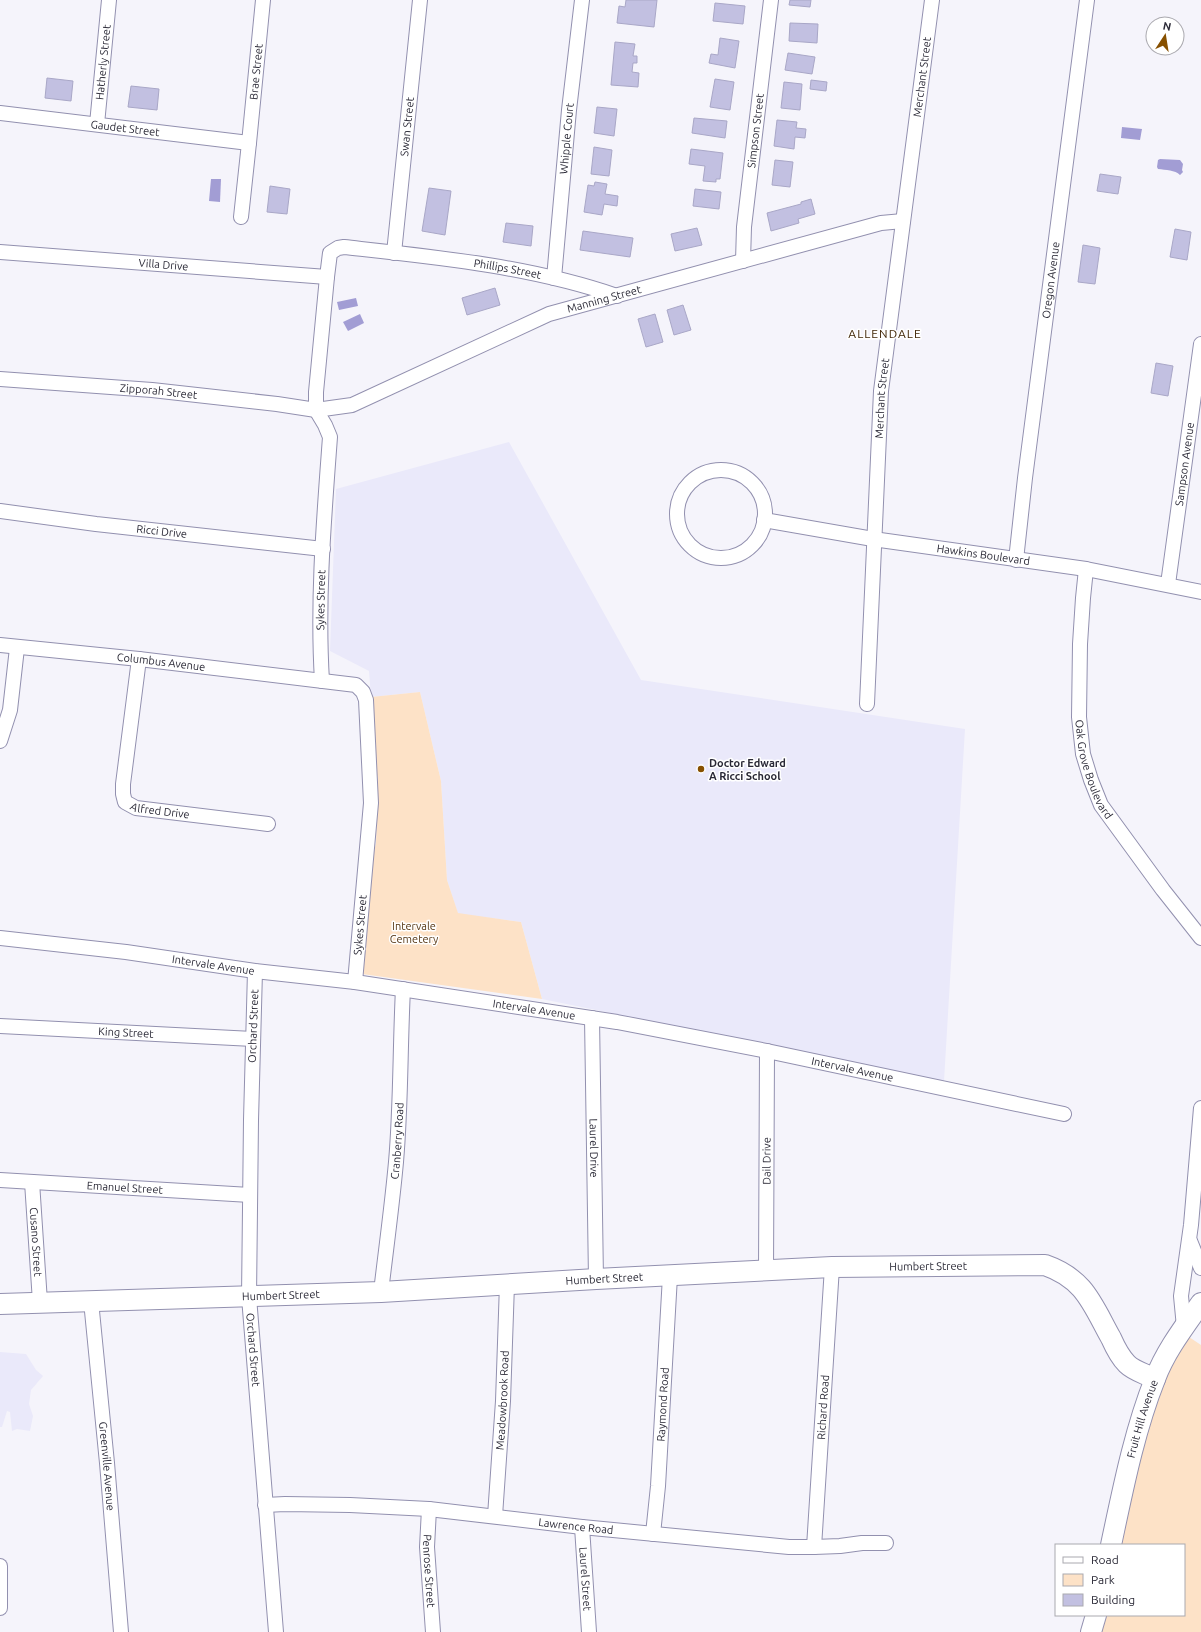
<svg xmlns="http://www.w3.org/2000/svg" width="1201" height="1632" font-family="Ubuntu,sans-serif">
<rect width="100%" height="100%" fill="#f5f4fb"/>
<g fill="#eae9fa">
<polygon points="509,442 641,680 965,729 944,1081 542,999 521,922 458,914 447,880 441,781 420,692 371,697 369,671 330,651 336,489"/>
<polygon points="0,1352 26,1354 36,1370 43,1376 31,1390 29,1404 33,1416 30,1431 17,1429 12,1431 10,1412 7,1411 2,1427 0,1427"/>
</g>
<g fill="#fde2c7">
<polygon points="420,692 441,781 447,880 458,913 521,922 542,999 362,974 370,868 376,843 378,778 373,762 371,697"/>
<polygon points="1186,1335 1201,1345 1201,1632 1092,1632 1096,1615 1184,1615 1184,1545 1112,1545 1144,1414"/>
</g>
<g fill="#a29dd4">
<polygon points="1122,127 1142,129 1140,140 1121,138"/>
<path d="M1160,159L1180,160L1183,164L1182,170L1183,172L1180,175C1175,170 1166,170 1158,169L1157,167L1158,160Z"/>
<polygon points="211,179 221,179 220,202 209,201"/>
<polygon points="356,298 358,306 339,310 337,302"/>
<polygon points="360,314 364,323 348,331 343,322"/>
</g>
<g fill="#c2c0e1" stroke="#a9a7c7">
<polygon points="626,0 657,0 654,27 617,23 619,6 625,7"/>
<polygon points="790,0 811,0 810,7 789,5"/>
<polygon points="715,3 745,6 743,24 713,21"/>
<polygon points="790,23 818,24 817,43 789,41"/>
<polygon points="720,38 739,41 735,68 709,63 711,54 718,55"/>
<polygon points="615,42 635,44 633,56 637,56 637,63 633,63 632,72 639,73 638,87 611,85"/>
<polygon points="788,53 815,57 812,74 785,70"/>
<polygon points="47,78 73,81 71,101 45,98"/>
<polygon points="715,79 734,82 730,110 710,107"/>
<polygon points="811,80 827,82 826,91 810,89"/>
<polygon points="784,82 802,84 800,110 781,108"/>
<polygon points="131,86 159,89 157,110 128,107"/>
<polygon points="597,107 617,109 614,136 594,133"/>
<polygon points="694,118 727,121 725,138 692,133"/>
<polygon points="777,120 797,122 796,128 806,129 805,138 795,137 794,149 774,146"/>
<polygon points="594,147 612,150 609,176 591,174"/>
<polygon points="691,149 723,153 720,179 716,179 716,182 703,181 705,166 689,164"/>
<polygon points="775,160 793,162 790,187 772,185"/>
<polygon points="1100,174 1121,177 1118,194 1097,191"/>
<polygon points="595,182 607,184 605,194 618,196 617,206 604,204 602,215 584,212 588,185 594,186"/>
<polygon points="270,186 290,189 287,214 267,212"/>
<polygon points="429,188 451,191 445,235 422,231"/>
<polygon points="695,189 721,192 719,209 693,206"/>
<polygon points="811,199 815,214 798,219 799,223 771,231 767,213 801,204 801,202"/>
<polygon points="506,223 533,226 531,246 503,242"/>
<polygon points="697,228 702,245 675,251 671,234"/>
<polygon points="1175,229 1191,232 1187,260 1170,257"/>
<polygon points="583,231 633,238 630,257 580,250"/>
<polygon points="1083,245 1100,248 1095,284 1078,282"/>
<polygon points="495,288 500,305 467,315 462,298"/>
<polygon points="683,305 691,330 674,335 667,310"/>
<polygon points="655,314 663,342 646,347 638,319"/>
<polygon points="1156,363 1173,366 1168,396 1151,393"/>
</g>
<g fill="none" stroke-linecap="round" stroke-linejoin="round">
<g stroke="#9290af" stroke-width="16">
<g id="street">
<path id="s1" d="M0,113L249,143"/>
<path id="s2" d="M97,124L109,0"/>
<path id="s3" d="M241,217L249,143L263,0"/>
<path id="s4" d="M0,252L327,277"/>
<path id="s5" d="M394,253L420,0"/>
<path id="s6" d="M743,261L744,227L771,0"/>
<path id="s7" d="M554,278L569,110L582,0"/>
<path id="s8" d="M0,379L152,390L277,404L316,410L352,405L549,314L881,223L903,221"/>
<circle cx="721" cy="514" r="44"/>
<path id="s9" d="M0,511L96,524L323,549"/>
<path id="s10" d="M764,520L873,539L1086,569L1201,592"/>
<path id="s11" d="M1016,560L1025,478L1087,0"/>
<path id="s12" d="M1086,569L1083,598L1080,644L1079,717L1083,754L1091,780L1101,805L1163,890L1201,938"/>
<path id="s13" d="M1168,584L1201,344"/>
<path id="s14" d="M0,645L139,659L356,685L363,692L366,700L371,803L355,982"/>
<path id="s15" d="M139,659L123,784V794L125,802L136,808L268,824"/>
<path id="s16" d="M322,681C317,600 324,518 330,437L325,425L316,410V392L327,277L330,253L338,248L344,247C435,257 530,266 617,296"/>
<path id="s17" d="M867,704L881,391L932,0"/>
<polyline points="0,741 10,710 17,648"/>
<path id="s18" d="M0,938L126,952L255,971L355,982L617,1022L767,1051L1064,1114"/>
<path id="s19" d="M255,971L251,1120L249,1297L276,1632"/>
<path id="s20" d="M592,1018L596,1279"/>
<path id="s21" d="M0,1026L253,1039"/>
<path id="s22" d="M0,1180L250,1195"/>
<path id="s23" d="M32,1182L40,1302"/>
<polyline points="1190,1241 1201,1268"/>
<path id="s24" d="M766,1271L767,1051"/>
<path id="s25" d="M381,1292C386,1249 392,1206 396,1162C401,1105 400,1047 403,989"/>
<path id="s26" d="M91,1301L107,1463L121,1632"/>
<polyline points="1184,1327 1181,1296 1191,1225 1201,1108"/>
<path id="s27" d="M265,1505L285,1504L350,1505L429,1509L582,1527L789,1547H814L840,1546L862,1543H886"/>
<path id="s28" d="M429,1509L427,1547L433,1632"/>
<path id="s29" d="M495,1516L503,1401L507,1284"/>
<path id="s30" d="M582,1527L589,1632"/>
<path id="s31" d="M653,1534L658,1486L670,1276"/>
<path id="s32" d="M814,1547L832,1267"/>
<polyline points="0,1566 0,1608"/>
</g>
</g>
<g stroke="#9290af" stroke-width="22">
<g id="secondary">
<path id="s33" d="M0,1304L381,1292L596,1279L832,1267L1045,1265C1085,1279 1092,1304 1111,1338C1115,1347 1120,1357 1127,1364C1134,1371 1146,1374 1155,1379"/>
<path id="s34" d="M1111,1545C1123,1489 1134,1432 1155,1379C1165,1352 1184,1327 1201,1303"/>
<polyline points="1091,1632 1096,1615"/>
</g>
</g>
<use href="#street" stroke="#fff" stroke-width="14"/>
<use href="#secondary" stroke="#fff" stroke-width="20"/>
</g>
<circle fill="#875000" stroke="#fff" stroke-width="1.5" cx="701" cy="769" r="4"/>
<g text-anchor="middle" stroke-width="3" stroke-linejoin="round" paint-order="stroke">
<g font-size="11" fill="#2a2936" stroke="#fff">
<text dy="4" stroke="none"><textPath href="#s2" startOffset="62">Hatherly Street</textPath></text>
<text dy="4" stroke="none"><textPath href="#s3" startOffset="146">Brae Street</textPath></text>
<text dy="4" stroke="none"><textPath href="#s17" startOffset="630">Merchant Street</textPath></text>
<text dy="4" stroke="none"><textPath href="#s5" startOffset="127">Swan Street</textPath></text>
<text dy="4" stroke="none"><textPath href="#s1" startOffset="126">Gaudet Street</textPath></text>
<text dy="4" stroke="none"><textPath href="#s6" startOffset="131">Simpson Street</textPath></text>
<text dy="4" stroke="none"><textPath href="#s7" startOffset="140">Whipple Court</textPath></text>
<text dy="4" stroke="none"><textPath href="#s4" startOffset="164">Villa Drive</textPath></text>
<text dy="4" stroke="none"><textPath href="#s16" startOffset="613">Phillips Street</textPath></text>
<text dy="4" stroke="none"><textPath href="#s11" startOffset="282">Oregon Avenue</textPath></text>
<text dy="4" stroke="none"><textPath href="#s8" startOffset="628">Manning Street</textPath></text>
<text dy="4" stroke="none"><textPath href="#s8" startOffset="159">Zipporah Street</textPath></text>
<text dy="4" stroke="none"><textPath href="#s17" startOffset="306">Merchant Street</textPath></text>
<text dy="4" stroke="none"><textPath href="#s13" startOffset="121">Sampson Avenue</textPath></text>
<text dy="4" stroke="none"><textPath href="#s9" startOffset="163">Ricci Drive</textPath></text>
<text dy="4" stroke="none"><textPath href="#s10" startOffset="222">Hawkins Boulevard</textPath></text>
<text dy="4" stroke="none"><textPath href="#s16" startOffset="81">Sykes Street</textPath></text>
<text dy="4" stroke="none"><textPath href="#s14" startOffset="162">Columbus Avenue</textPath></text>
<text dy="4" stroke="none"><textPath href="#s12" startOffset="203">Oak Grove Boulevard</textPath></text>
<text dy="4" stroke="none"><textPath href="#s15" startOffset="181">Alfred Drive</textPath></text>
<text transform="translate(360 925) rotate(-85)" y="4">Sykes Street</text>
<text dy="4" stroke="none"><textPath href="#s18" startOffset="215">Intervale Avenue</textPath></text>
<text dy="4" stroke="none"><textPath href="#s18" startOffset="539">Intervale Avenue</textPath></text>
<text transform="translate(253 1026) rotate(-88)" y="4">Orchard Street</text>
<text dy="4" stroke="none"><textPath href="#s21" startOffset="126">King Street</textPath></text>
<text dy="4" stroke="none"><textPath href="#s18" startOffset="863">Intervale Avenue</textPath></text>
<text dy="4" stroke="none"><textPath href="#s25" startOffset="152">Cranberry Road</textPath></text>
<text dy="4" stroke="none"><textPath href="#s20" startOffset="130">Laurel Drive</textPath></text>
<text dy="4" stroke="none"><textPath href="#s24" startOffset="110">Dail Drive</textPath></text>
<text dy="4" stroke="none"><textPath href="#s22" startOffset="125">Emanuel Street</textPath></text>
<text dy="4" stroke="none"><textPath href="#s23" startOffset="60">Cusano Street</textPath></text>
<text dy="4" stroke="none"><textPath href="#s33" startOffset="929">Humbert Street</textPath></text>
<text dy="4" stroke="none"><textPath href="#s33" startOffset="605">Humbert Street</textPath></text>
<text dy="4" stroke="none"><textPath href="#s33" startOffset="281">Humbert Street</textPath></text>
<text dy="4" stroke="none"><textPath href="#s19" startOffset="379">Orchard Street</textPath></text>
<text dy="4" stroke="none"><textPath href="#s29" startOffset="116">Meadowbrook Road</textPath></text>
<text dy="4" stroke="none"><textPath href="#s31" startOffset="130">Raymond Road</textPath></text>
<text dy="4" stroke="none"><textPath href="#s32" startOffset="140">Richard Road</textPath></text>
<text dy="4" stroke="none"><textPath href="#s34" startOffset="130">Fruit Hill Avenue</textPath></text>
<text dy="4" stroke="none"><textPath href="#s26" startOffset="166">Greenville Avenue</textPath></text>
<text dy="4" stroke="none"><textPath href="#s27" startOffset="312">Lawrence Road</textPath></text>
<text dy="4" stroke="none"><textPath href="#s28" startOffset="62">Penrose Street</textPath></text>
<text dy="4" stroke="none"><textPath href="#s30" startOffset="52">Laurel Street</textPath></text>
</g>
<g font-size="11" font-weight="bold" fill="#2a2936" stroke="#fff" text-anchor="start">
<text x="709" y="767">Doctor Edward<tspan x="709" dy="13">A Ricci School</tspan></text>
</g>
<g font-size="11" fill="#563714" stroke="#fff">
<text x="414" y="930">Intervale<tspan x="414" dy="13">Cemetery</tspan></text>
</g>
<g font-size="12" letter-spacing="1" fill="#3f2404" stroke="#fff">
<text x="885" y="338">ALLENDALE</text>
</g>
</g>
<rect x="1055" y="1544" width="130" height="72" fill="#ffffff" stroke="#aaa9af"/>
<rect x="1063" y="1557" width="20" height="6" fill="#ffffff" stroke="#aaa9af"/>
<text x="1091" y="1564" font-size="12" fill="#2a2936">Road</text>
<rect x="1063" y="1574" width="20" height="12" fill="#fde2c7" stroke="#aaa9af"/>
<text x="1091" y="1584" font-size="12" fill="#2a2936">Park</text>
<rect x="1063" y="1594" width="20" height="12" fill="#c2c0e1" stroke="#aaa9af"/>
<text x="1091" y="1604" font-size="12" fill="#2a2936">Building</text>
<g transform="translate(1165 36) rotate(12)"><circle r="19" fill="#ffffff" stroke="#aaa9af"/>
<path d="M0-3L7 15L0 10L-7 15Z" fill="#875000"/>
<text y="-6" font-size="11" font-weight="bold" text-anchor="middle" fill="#2a2936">N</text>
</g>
</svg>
